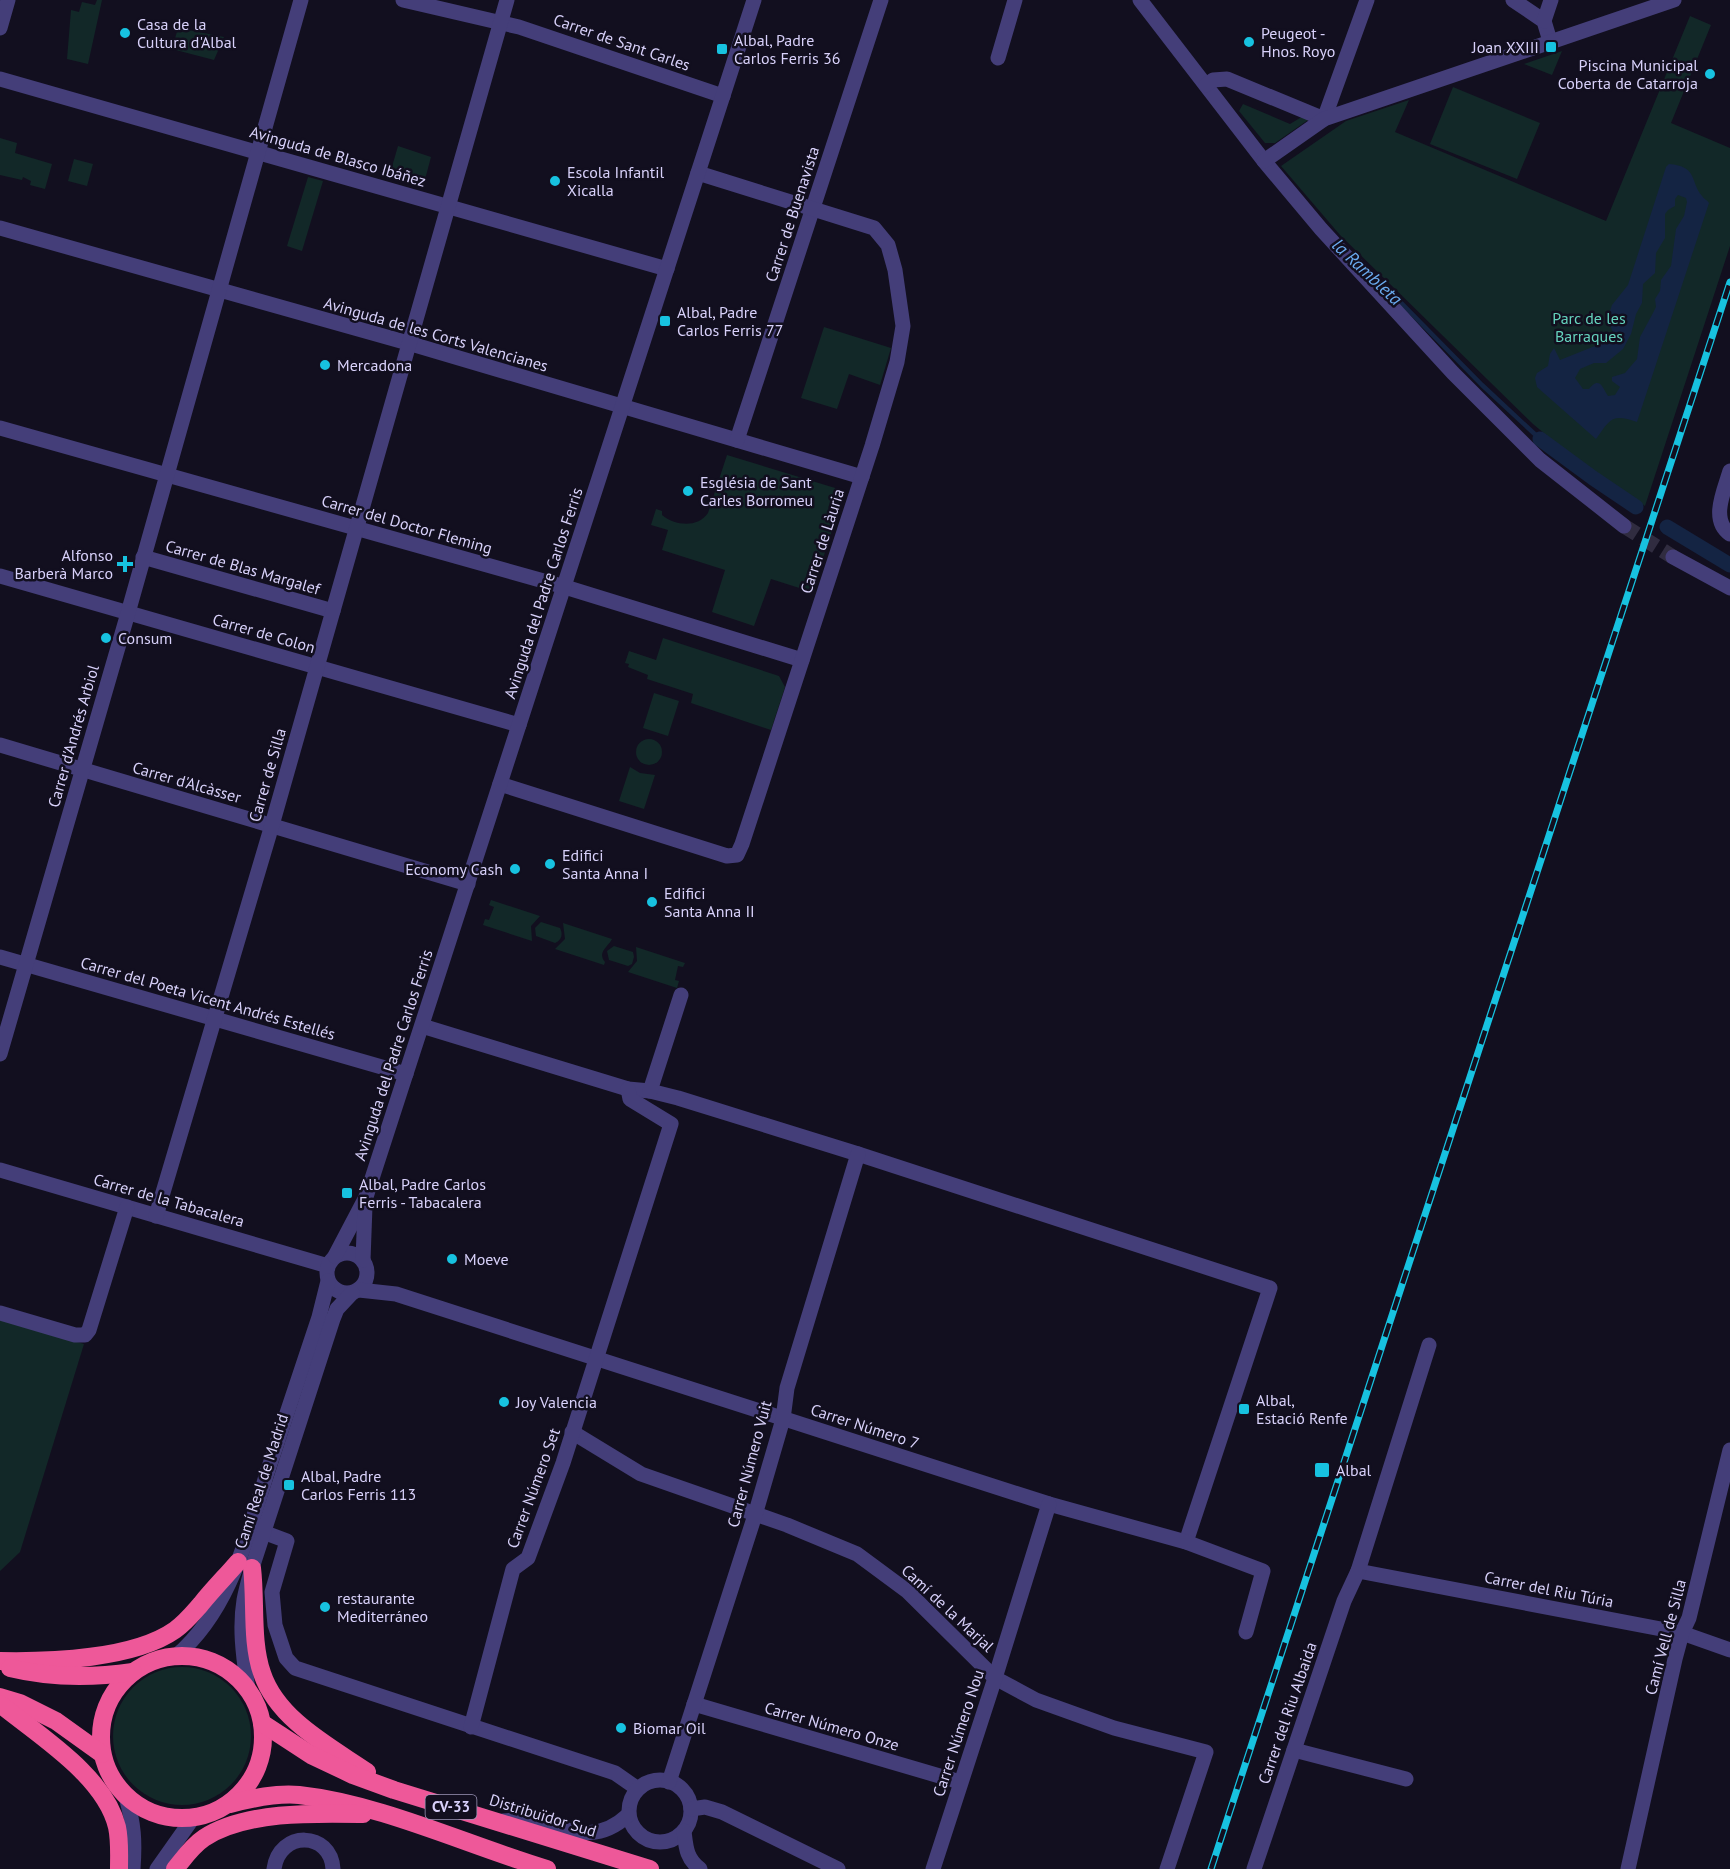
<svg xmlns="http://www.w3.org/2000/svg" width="1730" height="1869" font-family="'PT Sans',sans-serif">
<rect width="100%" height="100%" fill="#120f1f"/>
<g fill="#122828">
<polygon points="97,0 102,0 88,64 67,59 71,10 79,12 82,2 95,5"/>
<polygon points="1690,16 1711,25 1671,123 1730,148 1730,246 1645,506 1576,460 1533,424 1340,235 1281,166 1346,121 1409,100 1395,132 1606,221"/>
<polygon points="178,28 224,37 214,60 172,49"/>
<polygon points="1562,51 1552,75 1524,64"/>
<polygon points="1453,87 1540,123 1517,179 1430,144"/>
<polygon points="1243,104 1290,124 1305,115 1308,120 1275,143 1265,143 1239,111"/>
<polygon points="0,138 17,143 15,153 52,164 45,189 30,185 31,181 23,177 22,180 0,175"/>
<polygon points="398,146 431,157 423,187 389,177"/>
<polygon points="74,159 93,164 87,186 68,181"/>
<polygon points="308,177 323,181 302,251 287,246"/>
<polygon points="824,327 891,348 880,385 849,374 837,409 801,398"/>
<path d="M727,455L845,491L812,592L771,579L754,626L712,612L725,570L662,550L668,530L651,525L656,509L662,511V515C675,526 698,528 708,513Z"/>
<polygon points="663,638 779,676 785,687 771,730 691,703 693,694 647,679 648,675 628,667 629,664 625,663 629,651 656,660"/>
<polygon points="654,693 679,701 668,736 643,728"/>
<circle cx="649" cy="752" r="13"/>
<polygon points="630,767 640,773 655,775 644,809 619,801"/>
<polygon points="491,900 540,916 531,926 532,941 483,925 485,919 489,920 494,907 489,905"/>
<path d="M541,922L560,928C563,934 562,940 555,943L536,936L535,928Z"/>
<path d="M563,923L612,939C608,947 597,952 605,962L604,965L555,949L565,939Z"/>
<polygon points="614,946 633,952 634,957 632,964 628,966 609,960 607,951"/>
<polygon points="636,947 685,963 683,967 678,966 675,980 679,981 677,988 628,972 637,961"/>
<polygon points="0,1319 84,1344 20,1552 0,1571"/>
<circle cx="182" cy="1736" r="69"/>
</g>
<path fill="#142443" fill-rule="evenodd" d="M1669,164C1698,166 1690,182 1702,196C1704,199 1707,200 1709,203L1637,422C1611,413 1610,420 1596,439L1537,387L1535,378L1537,373L1548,366L1550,354L1554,348L1560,360L1615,338L1608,320L1609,314L1612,305L1628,285L1666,167ZM1678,195L1686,198L1687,202L1684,216L1676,229L1671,266L1661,280L1660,291L1655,299L1656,307L1653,313L1640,337L1637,359L1625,373L1612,377V381L1620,387L1615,395L1608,396C1603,389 1600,375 1589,389H1583L1575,378L1580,369L1594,363H1606L1623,349L1631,334L1636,314L1642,303L1643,284L1655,273L1656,253L1665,238V214L1668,210L1675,206V199Z"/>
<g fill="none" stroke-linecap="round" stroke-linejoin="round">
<polyline stroke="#142443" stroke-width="4.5" points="1357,258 1482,385 1540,439"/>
<g stroke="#142443" stroke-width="15">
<polyline points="1540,439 1593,478 1636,507"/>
<polyline points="1667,527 1730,565"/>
</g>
<polyline stroke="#302c40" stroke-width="15" stroke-dasharray="15 8" stroke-linecap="butt" points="1624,526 1673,557"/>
<g stroke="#443e79" stroke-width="15">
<polyline points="403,0 519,27 723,96"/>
<polyline points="1140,0 1264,161 1321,229 1453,373 1540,460 1624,526"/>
<polyline points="1513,0 1544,21 1550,41"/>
<polyline points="1544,21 1551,0"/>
<polyline points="0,28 8,0"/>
<polyline points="998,58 1015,0"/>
<polyline points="0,79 667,269"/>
<polyline points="1206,85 1213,80 1227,79 1324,119 1367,0"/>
<polyline points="1264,161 1324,119 1674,0"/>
<polyline points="0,228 408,343 862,477"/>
<polyline points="0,428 565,587 802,660"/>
<polyline points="737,440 881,0"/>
<path d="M1730,471C1724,491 1710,520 1730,534"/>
<polyline points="143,557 333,611"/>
<polyline points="1673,557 1730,588"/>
<polyline points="0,576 519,725"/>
<polyline points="0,745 468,884"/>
<polyline points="500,784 727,856 737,855 742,844 872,446 897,362 903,326 895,270 888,245 874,228 698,173"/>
<polyline points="0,957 406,1074"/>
<polyline points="422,1026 628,1089 650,1091 678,1098 858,1154 1270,1288 1186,1542"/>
<polyline points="0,1054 128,613 301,0"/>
<polyline points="650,1091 681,995"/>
<polyline points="0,1170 328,1266"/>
<polyline points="156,1216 272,825 507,0"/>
<circle cx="347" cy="1273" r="20"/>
<polyline points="335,1256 366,1197 754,0"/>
<polyline points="363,1260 365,1206"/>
<polyline points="359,1290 396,1294 1049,1504 1186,1542 1263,1571 1246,1632"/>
<polyline points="0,1313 75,1335 85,1335 89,1330 127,1207"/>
<polyline points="572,1432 641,1474 787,1525 857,1554 907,1591 995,1678 1036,1700 1114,1728 1206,1752 1167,1869"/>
<polyline points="263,1532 287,1541 272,1592 275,1625 286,1658 295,1668 615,1773 638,1789"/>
<polyline points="1358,1571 1682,1633 1730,1650"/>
<path d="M176,1656C231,1609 247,1536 268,1470C285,1419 302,1368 319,1317L328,1281"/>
<path d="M248,1690C244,1660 239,1630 244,1600C246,1589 249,1579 252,1568L333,1319L337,1309L352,1293"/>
<polyline points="694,1704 960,1782"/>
<polyline points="471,1727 513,1569 528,1558 563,1463 671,1124 630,1099 628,1089"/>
<polyline points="1294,1750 1406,1779"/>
<circle cx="660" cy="1811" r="31"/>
<polyline points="669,1782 755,1515 783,1419 787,1388 858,1154"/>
<path d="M126,1797C134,1824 135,1841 133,1869"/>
<polyline points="691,1809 705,1807 722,1812 838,1869"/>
<path d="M503,1821C511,1820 519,1819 526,1820C565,1827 594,1847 628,1815"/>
<path d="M684,1831C686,1847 686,1858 700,1869"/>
<polyline points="157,1869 193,1818"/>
<path d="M274,1869C279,1830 331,1831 333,1869"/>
<polyline points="933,1869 995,1678 1049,1504"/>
<polyline points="1254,1869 1344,1601 1358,1571 1429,1345"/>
<polyline points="1628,1869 1675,1659 1682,1633 1689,1618 1730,1450"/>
</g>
<g stroke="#ee5899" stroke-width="18">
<path d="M252,1568C256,1601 251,1642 262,1673C277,1719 329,1746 367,1772"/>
<circle cx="182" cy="1737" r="81"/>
<path d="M0,1661C50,1662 134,1659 175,1630C186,1622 193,1613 201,1604C213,1589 226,1576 238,1562"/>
<path d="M10,1668C51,1678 91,1678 133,1672"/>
<polyline points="0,1697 20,1703 56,1721 102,1754"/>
<path d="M0,1704C38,1735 105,1776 117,1827C120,1841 119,1855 119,1869"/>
<polyline points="262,1723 311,1755 353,1775 394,1790 650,1869"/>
<path d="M230,1804C253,1798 276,1793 299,1795C381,1804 467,1845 547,1869"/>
<path d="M175,1869C184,1858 192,1846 204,1838C245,1811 315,1813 363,1814"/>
</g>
<g stroke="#17c2e0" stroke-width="7">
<polyline id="rail" points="1211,1869 1730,282"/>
</g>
<use href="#rail" stroke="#120f1f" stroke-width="4.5" stroke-dasharray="14" stroke-linecap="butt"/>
</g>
<g fill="#17c2e0" stroke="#120f1f" stroke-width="2">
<circle cx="125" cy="33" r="6"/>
<circle cx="1249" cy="42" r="6"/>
<rect x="1545" y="41" width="12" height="12" rx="3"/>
<rect x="716" y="43" width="12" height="12" rx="3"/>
<circle cx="1710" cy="74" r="6"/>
<circle cx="555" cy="181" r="6"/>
<rect x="659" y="315" width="12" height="12" rx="3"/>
<circle cx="325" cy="365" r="6"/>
<circle cx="688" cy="491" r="6"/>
<path d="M122 555h6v6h6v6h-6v6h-6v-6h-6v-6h6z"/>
<circle cx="106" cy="638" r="6"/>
<circle cx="550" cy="864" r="6"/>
<circle cx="515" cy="869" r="6"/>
<circle cx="652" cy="902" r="6"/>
<rect x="341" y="1187" width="12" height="12" rx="3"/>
<circle cx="452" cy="1259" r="6"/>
<circle cx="504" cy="1402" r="6"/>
<rect x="1238" y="1403" width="12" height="12" rx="3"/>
<rect x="1314" y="1462" width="16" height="16" rx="3"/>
<rect x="283" y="1479" width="12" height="12" rx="3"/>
<circle cx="325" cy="1607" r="6"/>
<circle cx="621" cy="1728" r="6"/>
</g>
<g text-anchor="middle" stroke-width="5" stroke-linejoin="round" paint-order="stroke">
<rect fill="#120f1f" stroke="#9d97b8" stroke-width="1.5" x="425.5" y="1795" width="51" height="24" rx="4.5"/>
<g font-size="15" font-weight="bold" fill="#d8d1fa">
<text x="451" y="1812">CV-33</text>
</g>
<g font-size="16" fill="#d8d1fa" stroke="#120f1f" text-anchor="start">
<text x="137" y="30">Casa de la<tspan x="137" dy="18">Cultura d'Albal</tspan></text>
<text x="1261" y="39">Peugeot -<tspan x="1261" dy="18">Hnos. Royo</tspan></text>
<text x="734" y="46">Albal, Padre<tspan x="734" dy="18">Carlos Ferris 36</tspan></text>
<text x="1539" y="53" text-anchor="end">Joan XXIII</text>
<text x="1698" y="71" text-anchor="end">Piscina Municipal<tspan x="1698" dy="18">Coberta de Catarroja</tspan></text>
<text x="567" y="178">Escola Infantil<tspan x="567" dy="18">Xicalla</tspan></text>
<text x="677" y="318">Albal, Padre<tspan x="677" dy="18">Carlos Ferris 77</tspan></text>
<text x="337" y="371">Mercadona</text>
<text x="700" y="488">Església de Sant<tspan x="700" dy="18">Carles Borromeu</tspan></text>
<text x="113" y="561" text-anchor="end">Alfonso<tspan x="113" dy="18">Barberà Marco</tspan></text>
<text x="118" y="644">Consum</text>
<text x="562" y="861">Edifici<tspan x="562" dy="18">Santa Anna I</tspan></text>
<text x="503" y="875" text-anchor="end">Economy Cash</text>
<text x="664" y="899">Edifici<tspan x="664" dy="18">Santa Anna II</tspan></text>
<text x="359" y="1190">Albal, Padre Carlos<tspan x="359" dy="18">Ferris - Tabacalera</tspan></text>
<text x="464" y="1265">Moeve</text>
<text x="1256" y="1406">Albal,<tspan x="1256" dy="18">Estació Renfe</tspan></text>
<text x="516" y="1408">Joy Valencia</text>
<text x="1336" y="1476">Albal</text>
<text x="301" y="1482">Albal, Padre<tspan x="301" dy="18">Carlos Ferris 113</tspan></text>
<text x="337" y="1604">restaurante<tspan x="337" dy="18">Mediterráneo</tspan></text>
<text x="633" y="1734">Biomar Oil</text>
</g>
<g font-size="16" fill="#d8d1fa" stroke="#120f1f">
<text transform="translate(622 42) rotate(19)" y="6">Carrer de Sant Carles</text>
<text transform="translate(338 156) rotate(16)" y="6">Avinguda de Blasco Ibáñez</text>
<text transform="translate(792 214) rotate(-72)" y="6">Carrer de Buenavista</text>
<text transform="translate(436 334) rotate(16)" y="6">Avinguda de les Corts Valencianes</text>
<text transform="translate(407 524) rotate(16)" y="6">Carrer del Doctor Fleming</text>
<text transform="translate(822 541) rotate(-72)" y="6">Carrer de Làuria</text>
<text transform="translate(243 567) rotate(16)" y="6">Carrer de Blas Margalef</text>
<text transform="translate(543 593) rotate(-72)" y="6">Avinguda del Padre Carlos Ferris</text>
<text transform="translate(264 633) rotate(16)" y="6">Carrer de Colon</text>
<text transform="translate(73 736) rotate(-74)" y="6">Carrer d'Andrés Arbiol</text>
<text transform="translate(267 775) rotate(-74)" y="6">Carrer de Silla</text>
<text transform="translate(187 782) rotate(16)" y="6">Carrer d'Alcàsser</text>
<text transform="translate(208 998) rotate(16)" y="6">Carrer del Poeta Vicent Andrés Estellés</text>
<text transform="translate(393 1055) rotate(-72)" y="6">Avinguda del Padre Carlos Ferris</text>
<text transform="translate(169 1200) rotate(16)" y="6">Carrer de la Tabacalera</text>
<text transform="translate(865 1426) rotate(18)" y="6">Carrer Número 7</text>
<text transform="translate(749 1464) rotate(-75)" y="6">Carrer Número Vuit</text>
<text transform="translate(261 1481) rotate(-72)" y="6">Camí Real de Madrid</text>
<text transform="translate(533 1488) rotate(-70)" y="6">Carrer Número Set</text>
<text transform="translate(1549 1589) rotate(11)" y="6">Carrer del Riu Túria</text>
<text transform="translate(948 1608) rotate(43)" y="6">Camí de la Marjal</text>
<text transform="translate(1665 1637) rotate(-75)" y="6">Camí Vell de Silla</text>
<text transform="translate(1287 1713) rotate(-71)" y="6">Carrer del Riu Albaida</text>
<text transform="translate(832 1726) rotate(16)" y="6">Carrer Número Onze</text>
<text transform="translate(958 1733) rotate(-72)" y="6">Carrer Número Nou</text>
<text transform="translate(543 1815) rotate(17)" y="6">Distribuïdor Sud</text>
</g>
<g font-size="16" fill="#65d2bd" stroke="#120f1f">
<text x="1589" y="324">Parc de les<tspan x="1589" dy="18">Barraques</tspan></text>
</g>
<g font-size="18" font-style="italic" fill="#6aabf0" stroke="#120f1f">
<text transform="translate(1367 272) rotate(43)" y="6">la Rambleta</text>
</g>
</g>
</svg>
